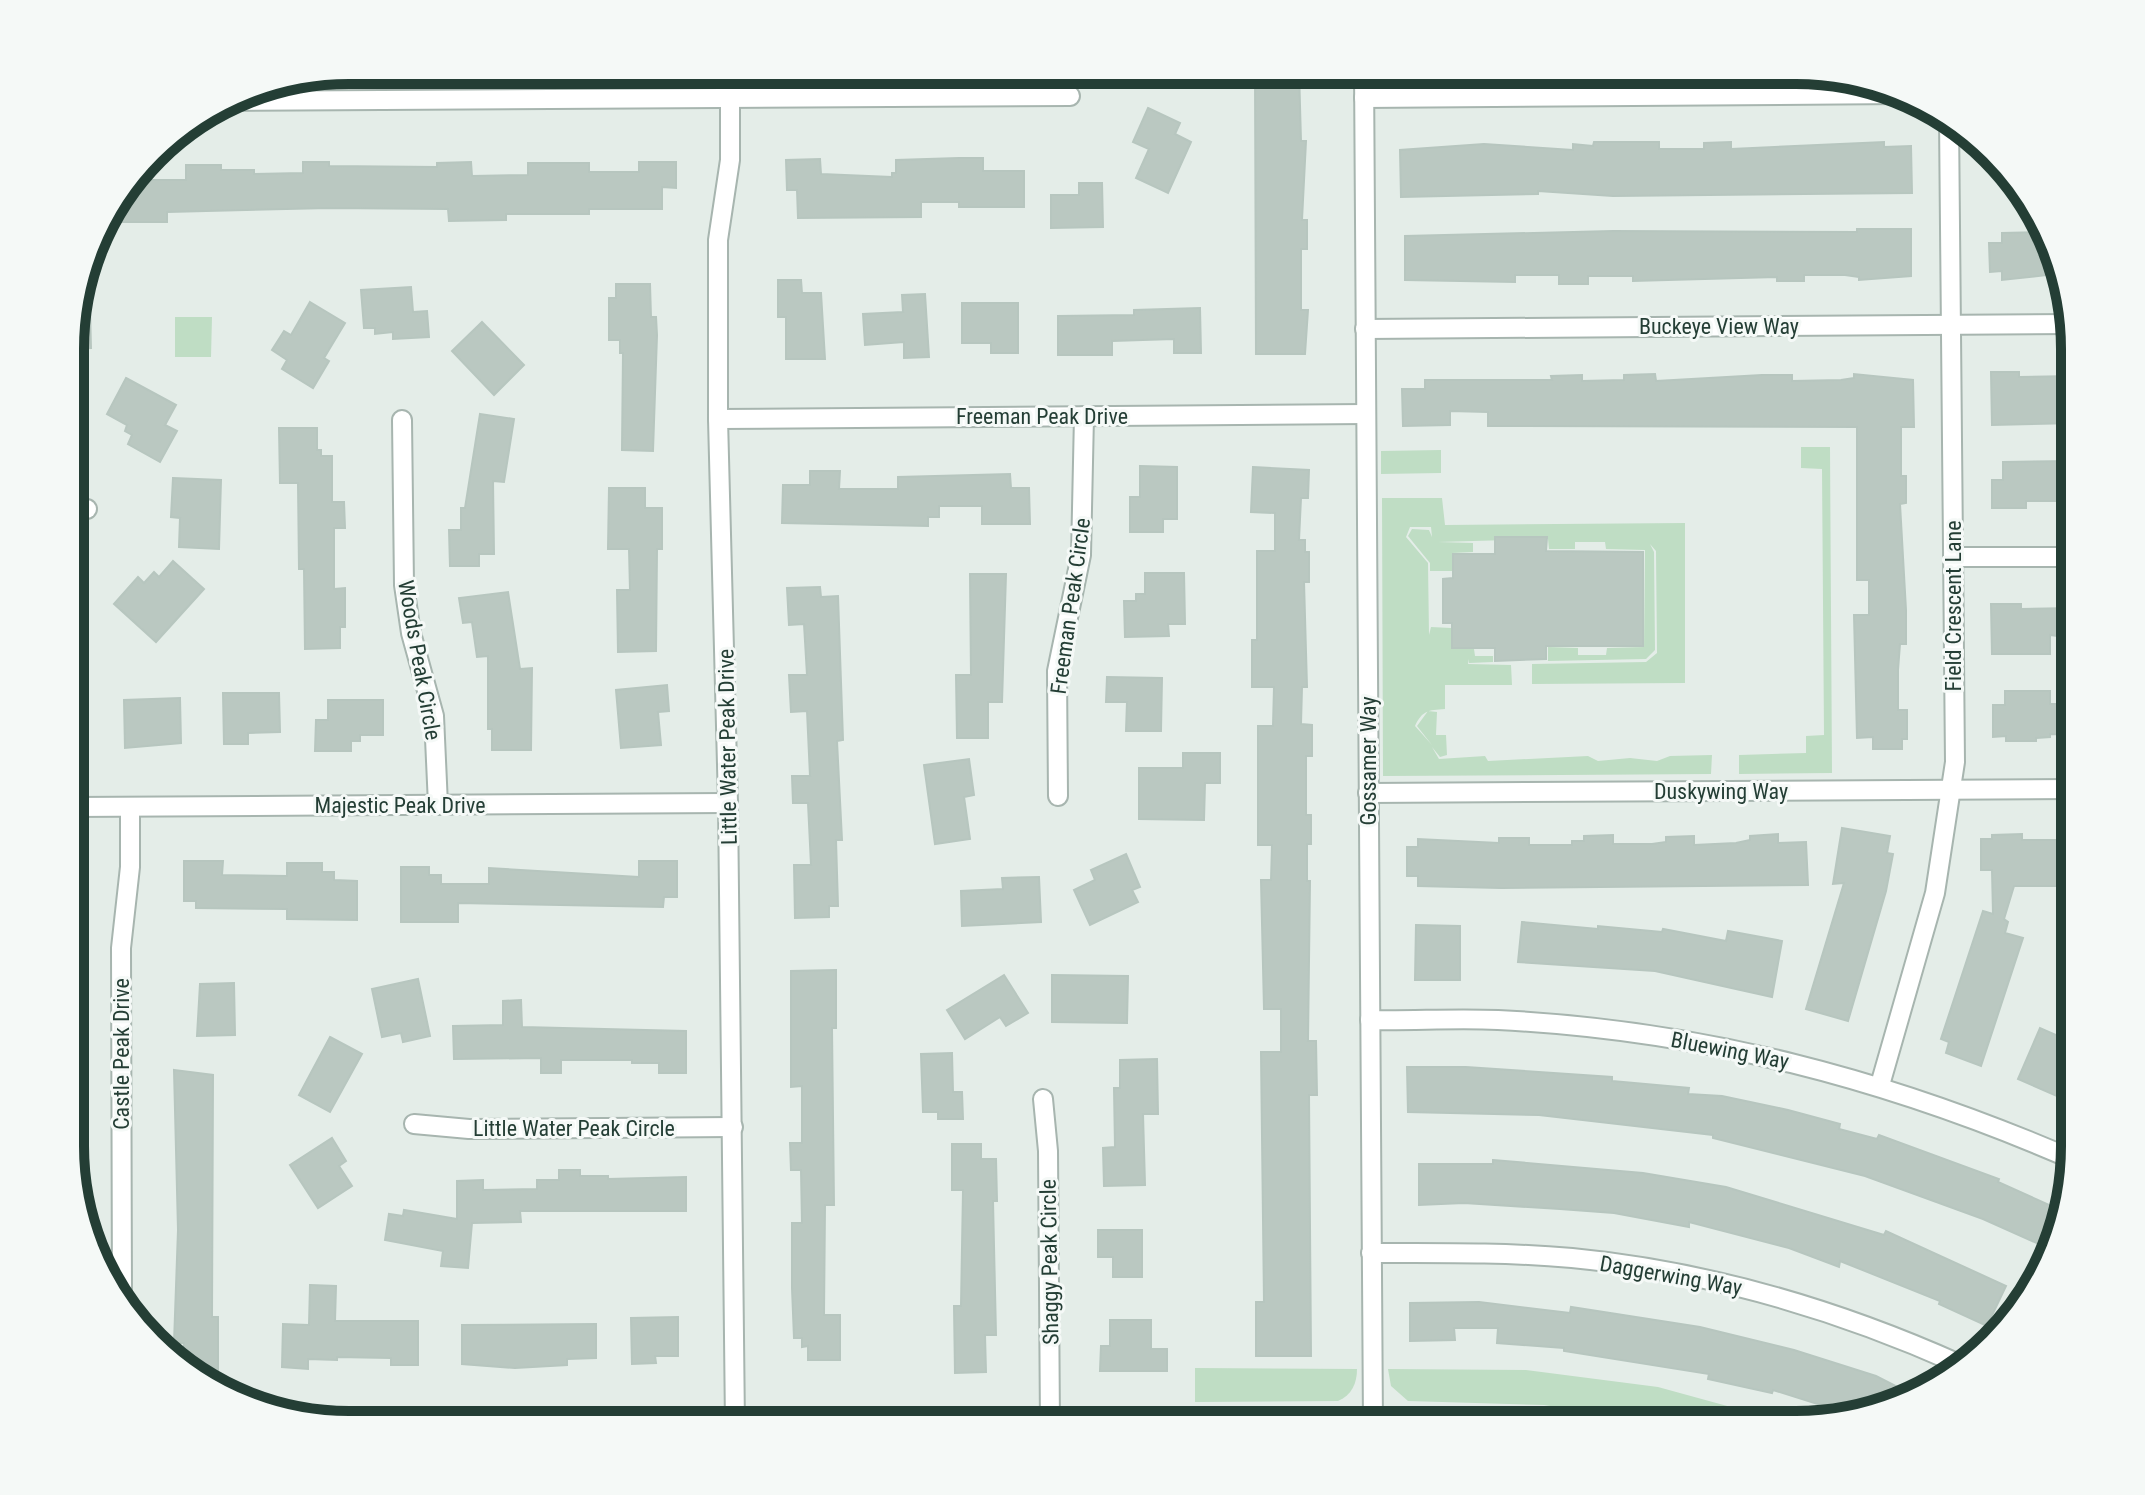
<svg xmlns="http://www.w3.org/2000/svg" width="2145" height="1495" font-family="'Roboto Condensed',sans-serif">
<rect width="100%" height="100%" fill="#e4ede8"/>
<g fill="#bfddc4">
<polygon points="175,317 212,317 211,357 175,357"/>
<polygon points="1801,447 1830,447 1832,773 1739,774 1739,755 1806,753 1806,736 1824,735 1822,469 1801,468"/>
<polygon points="1441,450 1441,473 1381,474 1381,451"/>
<path d="M1382,498H1442L1445,525L1685,523V683L1532,684V664L1646,662L1657,653L1656,551L1650,544L1654,552L1655,650L1646,659L1548,661V647L1578,648V655H1606L1607,648L1644,647L1645,550L1606,549L1605,542H1575V549H1549L1548,539L1438,542L1473,543V552L1452,553V571H1430V563L1408,536L1412,529L1429,530L1432,537L1431,527H1410L1406,537L1428,563L1429,635L1431,627L1451,628V649H1474L1475,656H1493V662L1469,663V659L1468,664L1511,665L1512,685H1445V709C1428,710 1422,711 1415,726L1432,745L1417,726L1428,711L1437,712L1436,735H1446L1447,755L1440,757L1432,747L1439,759L1485,756L1488,761L1588,756L1598,761L1630,758L1657,761L1670,756L1712,755L1711,774L1383,776Z"/>
<path d="M1195,1368L1357,1369C1357,1383 1352,1395 1338,1401L1195,1402Z"/>
<polygon points="1388,1369 1526,1370 1658,1387 1796,1425 1671,1425 1544,1405 1408,1401 1391,1386"/>
</g>
<g fill="#bac8c1" stroke="#b7c6bf" stroke-width="2">
<polygon points="1255,70 1299,70 1301,141 1306,141 1302,220 1307,220 1307,249 1301,249 1301,310 1308,310 1305,354 1256,354"/>
<polygon points="1148,108 1180,123 1175,134 1191,142 1168,193 1136,178 1149,149 1133,142"/>
<polygon points="1594,142 1659,142 1659,149 1704,149 1704,143 1731,142 1731,149 1884,142 1884,147 1911,146 1912,193 1613,196 1538,191 1538,194 1401,197 1400,150 1484,144 1573,150 1573,144 1593,146"/>
<polygon points="959,158 983,158 983,171 1024,171 1024,207 959,207 959,202 921,202 921,217 798,218 797,190 787,190 786,160 820,159 821,174 892,177 892,173 896,173 896,160"/>
<polygon points="303,162 329,162 329,166 437,167 437,163 471,162 472,176 528,175 528,163 589,163 589,172 639,172 639,162 676,162 676,188 662,187 662,209 589,209 589,214 506,214 506,220 449,221 448,209 329,208 167,212 167,222 102,222 134,180 186,180 186,165 221,165 221,170 254,170 254,174 303,173"/>
<polygon points="1079,183 1102,183 1103,227 1051,228 1051,195 1079,195"/>
<polygon points="1857,229 1911,229 1911,276 1859,280 1859,277 1845,275 1804,275 1804,281 1777,281 1777,277 1633,281 1633,276 1588,276 1588,284 1559,284 1559,275 1515,275 1515,282 1405,280 1405,236 1613,231 1857,232"/>
<polygon points="2048,232 2056,274 2002,280 2002,271 1990,272 1989,243 2002,243 2002,233"/>
<polygon points="86,269 89,270 91,348 72,349 72,313"/>
<polygon points="778,280 801,280 802,293 821,293 825,359 786,359 786,317 778,317"/>
<polygon points="616,284 650,284 651,317 656,317 657,335 653,451 622,450 623,353 620,353 620,340 609,340 609,298 616,298"/>
<polygon points="411,287 413,312 427,311 429,337 393,339 393,332 375,334 375,328 364,328 361,290"/>
<polygon points="925,294 929,357 904,358 904,342 865,345 863,314 903,312 902,295"/>
<polygon points="310,302 345,323 324,358 329,361 313,388 282,369 287,360 272,350 284,331 291,335"/>
<polygon points="962,303 1018,303 1018,353 991,353 991,343 962,343"/>
<polygon points="1200,308 1201,353 1174,353 1174,339 1112,341 1112,355 1058,355 1058,316 1134,315 1134,310"/>
<polygon points="482,322 524,365 494,395 452,351"/>
<polygon points="1991,372 2019,372 2019,377 2074,376 2074,423 1992,425"/>
<polygon points="1655,374 1656,381 1762,375 1792,375 1792,381 1841,380 1854,378 1854,374 1913,380 1914,427 1901,427 1901,476 1906,476 1906,503 1900,504 1906,610 1906,644 1900,644 1898,670 1898,710 1907,710 1907,739 1902,739 1902,749 1873,749 1873,737 1857,738 1854,615 1869,615 1869,580 1857,580 1857,427 1488,426 1488,412 1450,411 1450,425 1403,426 1402,389 1425,389 1425,380 1552,380 1551,376 1582,375 1582,381 1624,380 1624,375"/>
<polygon points="126,378 176,405 165,425 177,431 160,462 128,444 132,435 125,431 127,425 107,414"/>
<polygon points="480,414 514,419 504,482 493,481 494,554 479,554 479,566 450,566 449,530 461,530 461,508 465,508"/>
<polygon points="279,428 317,428 317,450 321,450 321,456 332,456 332,502 344,502 345,528 334,528 334,589 345,588 345,627 340,627 340,648 305,649 304,569 299,569 298,483 280,483"/>
<polygon points="2074,461 2074,501 2026,501 2026,508 1992,508 1992,480 2003,480 2003,462"/>
<polygon points="1140,466 1177,467 1177,519 1163,519 1163,532 1130,532 1130,497 1140,497"/>
<polygon points="1253,467 1309,470 1308,498 1301,498 1299,540 1305,540 1305,552 1309,552 1309,582 1304,582 1307,687 1302,687 1301,724 1312,725 1312,756 1306,756 1306,815 1311,815 1311,844 1307,844 1307,881 1310,881 1308,1041 1316,1041 1317,1095 1309,1095 1311,1356 1256,1356 1256,1302 1264,1302 1261,1052 1281,1052 1281,1009 1264,1009 1261,880 1271,880 1272,845 1258,845 1258,726 1273,726 1274,687 1252,687 1252,640 1257,640 1257,551 1275,551 1275,513 1251,512"/>
<polygon points="810,471 840,471 839,489 898,489 898,477 1010,474 1011,488 1029,488 1030,524 982,524 982,506 939,506 939,517 928,517 928,526 782,523 783,485 810,485"/>
<polygon points="173,478 221,480 219,549 179,547 180,518 171,517"/>
<polygon points="609,488 645,488 645,508 662,508 662,549 657,549 656,651 618,652 617,590 630,590 629,549 608,549"/>
<polygon points="1495,537 1547,537 1546,551 1643,552 1643,646 1546,646 1546,659 1495,661 1495,648 1452,648 1452,623 1443,623 1443,579 1453,578 1453,554 1495,554"/>
<polygon points="173,561 204,589 156,642 114,604 138,577 144,583 154,572 159,577"/>
<polygon points="1145,573 1184,573 1185,624 1168,624 1169,636 1125,637 1124,601 1136,601 1136,594 1145,594"/>
<polygon points="970,574 1006,574 1002,702 988,702 988,738 957,738 956,675 971,675"/>
<polygon points="820,587 821,597 838,596 843,740 837,741 842,840 836,840 838,906 829,906 829,917 795,918 794,865 811,865 808,803 793,803 792,776 810,776 807,711 791,712 789,675 807,675 804,624 789,625 787,588"/>
<polygon points="508,592 520,669 532,668 531,750 492,750 492,729 488,729 488,656 477,657 472,622 463,623 459,598"/>
<polygon points="1991,604 2021,604 2021,609 2074,608 2074,638 2050,635 2050,654 1992,654"/>
<polygon points="1107,677 1162,678 1161,731 1126,731 1127,702 1106,702"/>
<polygon points="667,685 669,711 658,712 661,745 621,748 616,690"/>
<polygon points="2005,691 2050,691 2050,704 2074,704 2074,735 2050,734 2050,737 2036,738 2036,741 2006,741 2006,736 1993,737 1993,705 2005,705"/>
<polygon points="223,693 279,693 280,732 248,733 248,744 224,744"/>
<polygon points="180,698 181,743 125,748 124,700"/>
<polygon points="328,700 383,700 383,735 360,735 360,741 351,741 351,751 315,751 316,720 328,720"/>
<polygon points="1183,753 1220,753 1220,783 1205,783 1204,820 1139,819 1139,768 1183,768"/>
<polygon points="969,759 974,795 964,797 970,839 935,844 924,765"/>
<polygon points="1842,828 1890,836 1887,853 1893,854 1886,891 1848,1021 1806,1009 1844,883 1833,884"/>
<polygon points="1778,834 1778,843 1806,842 1808,885 1501,888 1418,886 1418,876 1407,876 1407,847 1418,847 1418,839 1499,843 1499,838 1529,838 1529,845 1572,845 1572,841 1584,841 1584,836 1613,835 1613,844 1652,844 1666,842 1666,837 1694,836 1694,845 1736,843 1750,840 1750,836"/>
<polygon points="2022,834 2022,840 2074,840 2074,886 2014,886 2004,919 2008,922 2005,933 2023,938 1981,1066 1946,1053 1949,1042 1941,1039 1983,911 1993,914 1992,870 1981,870 1981,839 1992,839 1992,835"/>
<polygon points="1126,854 1140,887 1132,890 1138,902 1090,925 1074,890 1095,880 1091,870"/>
<polygon points="184,861 223,861 222,875 287,876 287,863 322,863 322,872 334,872 334,880 357,881 357,920 287,919 287,909 196,908 196,901 184,901"/>
<polygon points="639,861 677,861 677,897 664,897 663,907 458,903 458,922 401,922 401,867 429,867 429,875 441,875 441,884 489,884 489,868 639,877"/>
<polygon points="1039,877 1041,922 962,926 961,891 1003,889 1002,878"/>
<polygon points="1522,922 1598,929 1598,926 1662,932 1663,929 1726,941 1728,931 1782,941 1772,997 1655,971 1518,962"/>
<polygon points="1416,925 1460,926 1460,980 1415,980"/>
<polygon points="836,970 836,1028 832,1028 834,1205 825,1205 824,1315 840,1315 840,1360 808,1360 808,1346 802,1347 802,1338 794,1338 792,1288 792,1223 802,1223 801,1170 791,1170 790,1143 802,1143 802,1086 791,1087 791,971"/>
<polygon points="1004,975 1028,1013 1006,1026 1000,1017 965,1039 947,1010"/>
<polygon points="1052,975 1128,976 1127,1023 1052,1022"/>
<polygon points="418,979 430,1036 403,1042 401,1033 382,1037 372,989"/>
<polygon points="234,983 235,1035 197,1036 200,984"/>
<polygon points="2074,997 2074,1081 2066,1100 2018,1079 2040,1028 2058,1036"/>
<polygon points="521,1000 522,1027 686,1031 686,1073 659,1073 659,1063 632,1063 632,1060 561,1060 561,1073 541,1073 541,1058 454,1059 453,1026 503,1025 503,1001"/>
<polygon points="330,1037 362,1054 330,1112 299,1095"/>
<polygon points="952,1053 953,1092 962,1092 963,1119 938,1119 938,1112 923,1112 921,1054"/>
<polygon points="1157,1059 1158,1114 1143,1114 1145,1185 1104,1186 1103,1148 1115,1147 1114,1088 1120,1088 1120,1060"/>
<polygon points="1407,1067 1466,1067 1612,1077 1612,1081 1689,1088 1688,1094 1722,1096 1788,1110 1840,1124 1839,1129 1877,1139 1879,1135 1999,1179 1998,1182 2065,1212 2060,1236 2052,1250 1983,1219 1865,1176 1713,1138 1713,1135 1539,1115 1408,1112"/>
<polygon points="174,1070 213,1075 212,1317 218,1317 218,1372 184,1370 184,1343 174,1343 178,1230"/>
<polygon points="332,1138 346,1161 339,1166 352,1186 318,1208 290,1165"/>
<polygon points="952,1144 981,1144 981,1159 996,1159 997,1201 993,1201 996,1335 985,1335 986,1372 955,1373 954,1306 961,1306 963,1190 952,1190"/>
<polygon points="1493,1160 1643,1173 1726,1187 1884,1235 1886,1231 2006,1286 1987,1326 1939,1304 1940,1301 1840,1261 1839,1267 1789,1248 1689,1222 1689,1227 1614,1213 1560,1209 1464,1203 1419,1205 1419,1164 1493,1164"/>
<polygon points="559,1170 580,1170 580,1176 608,1176 608,1179 686,1177 686,1211 520,1211 521,1222 472,1223 468,1268 441,1266 443,1251 385,1240 389,1214 403,1216 404,1210 457,1219 457,1181 483,1180 483,1190 537,1189 537,1180 559,1180"/>
<polygon points="1098,1230 1142,1230 1142,1277 1113,1277 1113,1257 1098,1257"/>
<polygon points="310,1285 336,1286 335,1321 418,1321 418,1365 391,1365 391,1358 337,1357 337,1360 308,1359 308,1369 282,1367 283,1324 309,1325"/>
<polygon points="1479,1302 1570,1313 1571,1307 1700,1327 1794,1350 1876,1376 1917,1397 1846,1413 1773,1390 1772,1393 1708,1379 1709,1374 1564,1351 1564,1348 1497,1343 1498,1328 1454,1328 1455,1340 1410,1341 1410,1303"/>
<polygon points="678,1317 678,1356 655,1356 656,1363 632,1364 631,1318"/>
<polygon points="1110,1320 1151,1320 1151,1349 1167,1349 1167,1371 1100,1371 1101,1346 1110,1346"/>
<polygon points="596,1324 596,1358 567,1359 567,1365 515,1368 462,1364 462,1325"/>
</g>
<g fill="none" stroke-linecap="round" stroke-linejoin="round">
<g stroke="#a7b5af" stroke-width="22">
<g id="minor">
<polyline points="730,70 730,160 718,240 718,419 728,803 735,1425"/>
<polyline points="1364,70 1373,1425"/>
<polyline points="1364,98 1903,94"/>
<polyline points="227,101 1070,96"/>
<polyline points="1365,329 2072,324"/>
<polyline points="718,419 1366,414"/>
<polyline points="402,420 404,585 411,633 434,716 438,805"/>
<polyline points="72,509 87,509"/>
<polyline points="1953,557 2074,557"/>
<polyline points="1368,793 2074,789"/>
<polyline points="1058,796 1057,671 1081,555 1084,416"/>
<polyline points="72,807 728,803"/>
<path d="M1370,1020C1412,1021 1455,1018 1498,1020C1701,1030 1888,1079 2074,1160"/>
<polyline points="1880,1085 1935,893 1955,762 1949,119"/>
<polyline points="1043,1099 1048,1151 1050,1425"/>
<polyline points="414,1124 469,1129 733,1127"/>
<path d="M1371,1253C1439,1253 1505,1252 1572,1258C1707,1271 1836,1309 1959,1364"/>
<polyline points="122,1302 121,948 130,867 130,807"/>
</g>
</g>
<use href="#minor" stroke="#fff" stroke-width="18"/>
</g>
<g text-anchor="middle" stroke-width="6" stroke-linejoin="round" paint-order="stroke">
<g font-size="22" fill="#243e35" stroke="#f5f9f7">
<text x="1719" y="334">Buckeye View Way</text>
<text x="1042" y="424">Freeman Peak Drive</text>
<text transform="translate(1070 606) rotate(-82)" y="8">Freeman Peak Circle</text>
<text transform="translate(1953 606) rotate(-90)" y="8">Field Crescent Lane</text>
<text transform="translate(420 660) rotate(80)" y="8">Woods Peak Circle</text>
<text transform="translate(727 747) rotate(-91)" y="8">Little Water Peak Drive</text>
<text transform="translate(1368 761) rotate(-90)" y="8">Gossamer Way</text>
<text x="1721" y="799">Duskywing Way</text>
<text x="400" y="813">Majestic Peak Drive</text>
<text transform="translate(1730 1050) rotate(11)" y="8">Bluewing Way</text>
<text transform="translate(121 1054) rotate(-90)" y="8">Castle Peak Drive</text>
<text x="574" y="1136">Little Water Peak Circle</text>
<text transform="translate(1049 1262) rotate(-91)" y="8">Shaggy Peak Circle</text>
<text transform="translate(1671 1275) rotate(10)" y="8">Daggerwing Way</text>
</g>
</g>
<path d="M0 0H2145V1495H0ZM349 84H1796A265 265 0 0 1 2061 349V1146A265 265 0 0 1 1796 1411H349A265 265 0 0 1 84 1146V349A265 265 0 0 1 349 84Z" fill="#f5f9f7" fill-rule="evenodd"/>
<path fill="none" stroke="#243e35" stroke-width="10" d="M349 84H1796A265 265 0 0 1 2061 349V1146A265 265 0 0 1 1796 1411H349A265 265 0 0 1 84 1146V349A265 265 0 0 1 349 84Z"/>
</svg>
